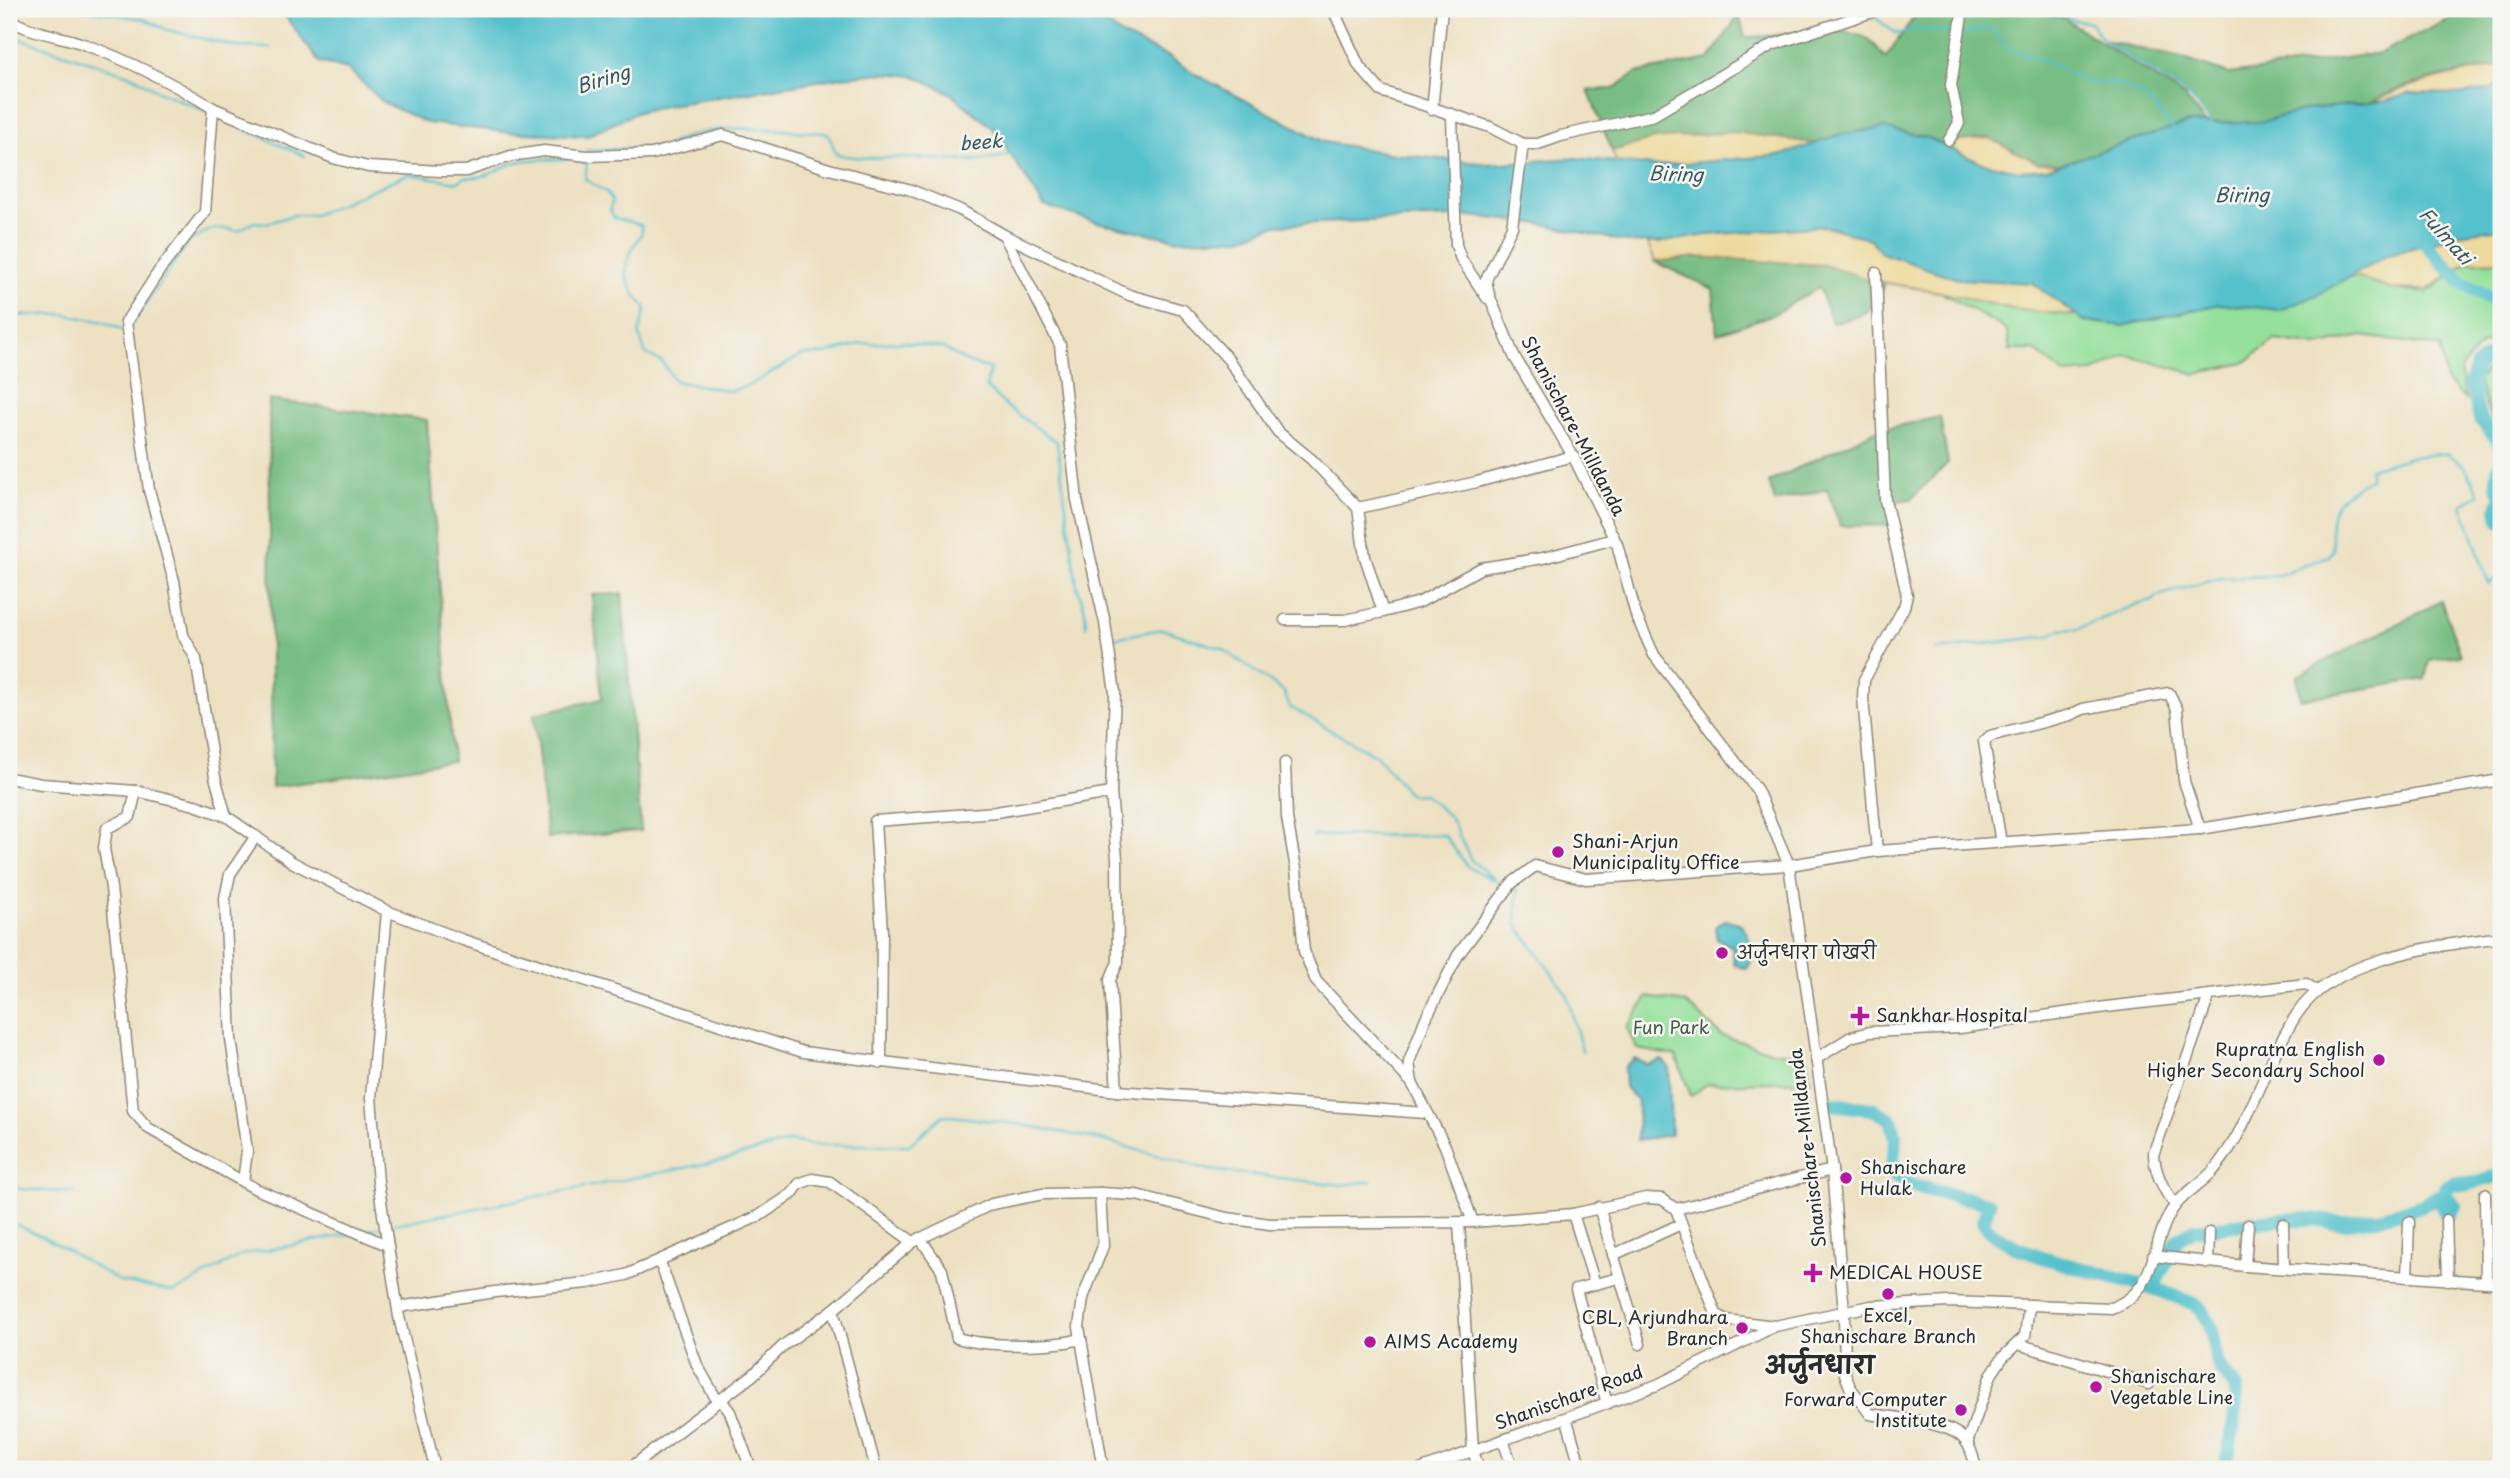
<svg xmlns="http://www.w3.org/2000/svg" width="2510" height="1478" font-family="'Playpen Sans','Playpen Sans Deva',sans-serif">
<rect width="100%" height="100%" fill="#f6f6f2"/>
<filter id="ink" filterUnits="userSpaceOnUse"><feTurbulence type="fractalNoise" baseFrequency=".0143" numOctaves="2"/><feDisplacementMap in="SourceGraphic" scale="14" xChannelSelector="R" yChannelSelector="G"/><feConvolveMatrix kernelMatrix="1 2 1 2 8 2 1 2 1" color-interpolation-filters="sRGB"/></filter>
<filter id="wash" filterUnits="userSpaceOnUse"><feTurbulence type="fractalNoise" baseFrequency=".00686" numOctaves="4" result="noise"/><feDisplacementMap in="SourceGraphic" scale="28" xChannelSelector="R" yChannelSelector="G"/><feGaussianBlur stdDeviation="1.57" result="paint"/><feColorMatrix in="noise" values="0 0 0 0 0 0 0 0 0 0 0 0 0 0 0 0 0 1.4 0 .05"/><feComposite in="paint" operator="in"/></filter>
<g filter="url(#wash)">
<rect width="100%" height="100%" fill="#eee1c2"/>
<g fill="#95e09c" stroke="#608664" stroke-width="2">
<polygon points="2501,261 2501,342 2482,344 2460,369 2466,400 2446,381 2440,347 2362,336 2317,346 2275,340 2244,363 2196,374 2126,355 2094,372 2064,374 2034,350 2010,350 2007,330 1940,292 2012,309 2297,277 2359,277 2390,289 2427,293 2467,262"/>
<polygon points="2492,364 2501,366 2501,430 2490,416 2478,380"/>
<polygon points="1647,997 1686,1003 1722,1036 1768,1050 1807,1056 1811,1081 1707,1084 1691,1096 1676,1056 1637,1049 1627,1028"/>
</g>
<g fill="#78be84" stroke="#527458" stroke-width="2">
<path d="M1920,9H2034L2065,19L2185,97L2209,128L2130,167L2038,163L1989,138L1913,146L1820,144L1733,132L1654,139L1612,151L1588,90L1613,89L1636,73L1709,59L1739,15L1745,37C1784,38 1829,22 1866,38C1873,41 1880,52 1885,58Z"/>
<polygon points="2471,9 2501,9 2501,66 2443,76 2400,88 2329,122 2217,130 2191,97 2103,40 2181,58 2229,74 2380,53"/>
<path d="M1696,257L1824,265L1884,282C1877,312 1859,318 1832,323L1819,287L1774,314L1717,334L1713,289L1655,262Z"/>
<polygon points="269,400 427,420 453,761 272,787"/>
<polygon points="1940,417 1948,463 1911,499 1894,501 1892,525 1840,526 1827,489 1775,502 1769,482 1874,431"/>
<polygon points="622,594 641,831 547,838 534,714 602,699 592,595"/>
<polygon points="2441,601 2461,655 2429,660 2425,679 2300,699 2297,676"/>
</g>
<path fill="#eeda9e" stroke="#8c8264" stroke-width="2" d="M2501,66V261L2467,262L2427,290L2390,289L2359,277H2297L2106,319L2012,309L1940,292L1874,281L1824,265L1696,257L1655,262L1612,151L1654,139L1733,132L1820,144L1903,147L1989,138L2038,163L2130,167L2369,104C2411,82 2454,74 2501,66Z"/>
<g fill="#54c1cc" stroke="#40767c" stroke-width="2">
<polygon points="280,9 1087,9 1123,36 1169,57 1195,74 1324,142 1394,154 1489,164 1576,158 1654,166 1782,155 1842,134 1884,128 1928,138 1979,162 2019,171 2046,169 2187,123 2260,122 2310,109 2386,101 2410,93 2465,94 2491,89 2501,82 2501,228 2464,233 2388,255 2317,295 2280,310 2220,304 2123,326 2084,321 2032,283 1958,279 1881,253 1870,239 1826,226 1707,235 1658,243 1627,242 1542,224 1470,216 1276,225 1241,238 1179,240 1096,222 1044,206 993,128 950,93 915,76 883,73 842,77 664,106 638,112 587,136 506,132 427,123 384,103 348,69 319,62"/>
<path d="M1725,920L1739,923C1750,934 1758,955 1747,969L1735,965L1732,946L1717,939L1715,927Z"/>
<polygon points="1635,1058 1647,1065 1662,1060 1669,1067 1671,1135 1637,1140 1638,1101 1625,1087 1624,1067"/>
</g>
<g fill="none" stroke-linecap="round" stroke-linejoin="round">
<g stroke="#54c1cc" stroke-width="2.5">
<polyline points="80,9 144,19 168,30 237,47 271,48"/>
<polyline points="1716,9 1725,15 1739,15 1746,9"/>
<polyline points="1851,9 1853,11"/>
<polyline points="2054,9 2073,20 2091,23 2103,40 2191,97 2212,124"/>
<polyline points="1869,18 1877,19 1897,34 1916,29 1956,33"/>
<path d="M1963,34L1985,28L1995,31L2007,50C2033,53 2064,71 2088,82C2095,86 2106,82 2114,83C2119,84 2139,93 2144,97C2157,105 2162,118 2173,128"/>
<polyline points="9,35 135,77 158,91 206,111"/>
<polyline points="218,117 305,156"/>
<path d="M667,145C717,119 774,131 828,133L836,154C861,160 883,157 907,158C941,158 977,166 1010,154"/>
<polyline points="586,151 658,147"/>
<path d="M574,159L587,164L585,179L607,193L612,201L610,210L614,218L641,225L642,233C620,265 620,280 646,308L639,333L645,353L662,362L675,381L731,391L750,385L802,355L825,354L860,344L902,342L943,348L967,362L990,369L986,387L1006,406L1057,442L1077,586L1085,610L1086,627"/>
<polyline points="9,316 62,314 104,322 123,330"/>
<path d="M131,325L190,240C199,239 198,235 206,232C212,228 231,228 237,231L254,222L267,223L294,215H314L408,174L458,182L465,177C493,179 495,168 517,162C533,157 551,161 567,159"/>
<polyline points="1114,638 1162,629 1223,649 1284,692 1290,707 1377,756 1410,795 1423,794 1450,817 1471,860 1498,882"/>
<path d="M1936,650L2048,636L2059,630L2078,629L2135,605L2153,601L2157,596L2221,578L2276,576L2329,556L2333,550C2326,509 2334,498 2370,479V469L2411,457L2448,453L2465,467L2479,494L2462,505L2489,584L2501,575"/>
<polyline points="1313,836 1444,835 1468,867 1492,879"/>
<polyline points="1511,887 1518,890 1516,924 1567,994 1582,1051"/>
<polyline points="9,1188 74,1193"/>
<polyline points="9,1221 53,1242 121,1282 175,1292 241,1255 351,1234"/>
<polyline points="389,1225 720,1161 791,1141 811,1145 909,1145 943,1115 1017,1124 1102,1140 1210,1170 1342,1185 1371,1181"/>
<polyline points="365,1231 382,1227"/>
</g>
<g stroke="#54c1cc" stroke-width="14">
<polyline points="2413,230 2460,281 2501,305"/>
<polyline points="2501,359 2488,357 2477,366 2471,382 2480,419 2498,440 2501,451"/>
<path d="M2501,462C2496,473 2495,483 2501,494"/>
<polyline points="2501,500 2497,510 2501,521"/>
<path d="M1832,1104L1872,1109L1891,1119L1896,1139L1891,1172C1919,1194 1956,1193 1989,1204L1983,1222C2005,1260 2132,1276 2174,1296C2181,1299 2193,1302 2198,1307C2219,1328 2210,1349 2219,1366C2224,1374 2231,1381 2236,1387L2234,1425L2225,1469"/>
<polyline points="2154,1286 2177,1240 2194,1230 2275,1220 2312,1219 2341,1223 2378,1218 2421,1206 2438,1196 2444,1211 2450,1213 2455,1206 2446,1196 2446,1188 2454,1183 2468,1184 2501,1175"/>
</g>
</g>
</g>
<g filter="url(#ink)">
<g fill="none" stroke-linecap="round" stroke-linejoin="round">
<g stroke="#8c8676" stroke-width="13">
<g id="minor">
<polyline points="1333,9 1359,66 1381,91 1490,127 1523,144 1538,144 1561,136 1654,115 1772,45 1881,9"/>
<path d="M9,19C32,34 61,35 86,45C130,61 172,83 213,108L205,212L159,271L126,322L149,490L174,581L183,635L196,659L215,777L226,816"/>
<polyline points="213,108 333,158 368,167 440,171 466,171 511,156 544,151 587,156 652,154 723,135 829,169 908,189 960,210 1004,235 1129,295 1183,310 1228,359 1278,432 1311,459 1358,508 1365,557 1383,612 1420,602 1481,568 1543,558 1614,539"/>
<polyline points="1432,110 1442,9"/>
<polyline points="1452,116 1456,245 1461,259 1487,298"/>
<polyline points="1949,140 1959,123 1951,85 1963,9"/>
<path d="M1523,144L1512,227L1486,280L1489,295L1514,356L1573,456L1617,544L1636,615L1654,655L1757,790L1789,865L1832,1170L1844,1312L1845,1374L1850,1387L1870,1414C1894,1418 1954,1421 1967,1443C1972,1450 1974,1461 1976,1469"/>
<polyline points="1004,235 1060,345 1077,500 1105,623 1115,693 1111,793 1117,859 1118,962 1110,980 1117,1091"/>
<polyline points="1876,273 1885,500 1907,595 1904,607 1864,680 1863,698 1877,851"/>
<polyline points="1358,508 1477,482 1573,456"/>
<polyline points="1285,620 1345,620 1383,612"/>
<polyline points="1285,763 1287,818 1296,869 1304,951 1316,981 1412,1083"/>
<polyline points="9,778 41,784 136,791 195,805 226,816 292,862 387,911 463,940 803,1052 1117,1091 1426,1113"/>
<polyline points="136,791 130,817 107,828 104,848 111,888 133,1111 148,1128 256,1189 387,1245"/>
<polyline points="2001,843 1984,742 1990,736 2070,715 2083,709 2169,693 2177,709 2184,781 2200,829"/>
<polyline points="387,911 371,1098 378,1182 399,1317 435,1469"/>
<polyline points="1816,1059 1851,1037 1870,1032 1960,1028 2106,1007 2306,984 2317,991"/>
<polyline points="881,1063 882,932 875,821 996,812 1111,793"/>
<polyline points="243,1182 247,1151 231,1039 225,898 230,874 256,836"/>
<polyline points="1100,1193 1103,1246 1083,1298 1079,1327 1103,1469"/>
<polyline points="2485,1194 2486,1282"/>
<path d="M2175,1204C2163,1191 2154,1170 2154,1152L2209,996"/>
<polyline points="1599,1207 1640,1344"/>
<polyline points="1676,1209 1832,1170"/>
<polyline points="1573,1214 1595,1284"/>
<polyline points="2446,1220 2448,1280"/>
<polyline points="1459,1223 1473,1451 1479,1469"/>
<polyline points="2283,1224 2284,1268"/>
<path d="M920,1238L942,1270L957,1338C988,1347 1050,1347 1081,1339"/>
<polyline points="1613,1255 1681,1224"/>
<polyline points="2153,1256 2245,1266 2501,1283"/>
<polyline points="660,1262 697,1365 718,1402"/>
<polyline points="2208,1263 2209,1233"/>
<polyline points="2245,1266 2248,1225"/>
<polyline points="2407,1277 2409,1222"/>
<polyline points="399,1307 495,1292 588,1283 626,1275 759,1216 792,1194 799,1184 812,1179 830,1182 913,1242"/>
<polyline points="833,1310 876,1469"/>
<polyline points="1775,1326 1726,1320 1716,1314 1676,1209 1662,1199 1646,1198 1573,1214 1473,1222 1445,1146 1412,1083 1409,1062 1425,1020 1458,955 1512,883 1535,866 1586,879 1789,865 1877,851 2200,829 2501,780"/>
<polyline points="2018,1344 2149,1384"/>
<polyline points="721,1400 730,1412 751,1469"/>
<polyline points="1607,1404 1576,1289 1619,1278"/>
<polyline points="1567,1420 1581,1469"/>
<polyline points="1503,1440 1513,1469"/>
<polyline points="1967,1443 1991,1375 2003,1357 2025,1336 2029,1306"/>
<polyline points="629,1469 753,1375 784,1345 833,1310 913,1242 992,1204 1043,1194 1100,1193 1136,1195 1227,1218 1270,1224 1473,1222"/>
<path d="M1422,1469L1657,1385L1775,1326L1871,1306L1950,1302L2111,1308C2154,1293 2150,1255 2167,1219C2177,1197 2195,1189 2211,1173C2220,1164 2229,1149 2236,1138C2258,1098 2272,1052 2297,1014C2335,956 2438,946 2501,937"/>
</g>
</g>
<use href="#minor" stroke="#fff" stroke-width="10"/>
</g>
</g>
<g fill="#b5179e" stroke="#f6f6f2" stroke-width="2.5">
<circle cx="1558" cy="852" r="7"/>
<circle cx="1722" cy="953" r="7"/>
<path d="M1856.5 1005.5h7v7h7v7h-7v7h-7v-7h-7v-7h7z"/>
<circle cx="2379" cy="1060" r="7"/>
<circle cx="1846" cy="1178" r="7"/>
<path d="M1809.5 1262.5h7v7h7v7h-7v7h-7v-7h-7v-7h7z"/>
<circle cx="1888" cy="1294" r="7"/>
<circle cx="1742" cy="1328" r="7"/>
<circle cx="1370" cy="1342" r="7"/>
<circle cx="2096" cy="1387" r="7"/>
<circle cx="1961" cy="1410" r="7"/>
</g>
<g text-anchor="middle" stroke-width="5" stroke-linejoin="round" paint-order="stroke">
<g font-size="18" fill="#2b2b2b" stroke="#f6f6f2">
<text transform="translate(1573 426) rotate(62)" y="6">Shanischare-Milldanda</text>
<text transform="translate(1808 1148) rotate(-97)" y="6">Shanischare-Milldanda</text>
<text transform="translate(1569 1398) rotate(-20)" y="6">Shanischare Road</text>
</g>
<g font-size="18" fill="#2b2b2b" stroke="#f6f6f2" text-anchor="start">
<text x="1572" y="848">Shani-Arjun<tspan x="1572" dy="21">Municipality Office</tspan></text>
<text x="1736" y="959">अर्जुनधारा पोखरी</text>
<text x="1876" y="1022">Sankhar Hospital</text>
<text x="2365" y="1056" text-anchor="end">Rupratna English<tspan x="2365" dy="21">Higher Secondary School</tspan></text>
<text x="1860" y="1174">Shanischare<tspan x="1860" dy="21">Hulak</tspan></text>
<text x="1829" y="1279">MEDICAL HOUSE</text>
<text x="1888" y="1322" text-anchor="middle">Excel,<tspan x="1888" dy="21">Shanischare Branch</tspan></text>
<text x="1728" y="1324" text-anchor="end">CBL, Arjundhara<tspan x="1728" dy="21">Branch</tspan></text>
<text x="1384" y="1348">AIMS Academy</text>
<text x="2110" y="1383">Shanischare<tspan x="2110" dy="21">Vegetable Line</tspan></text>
<text x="1947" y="1406" text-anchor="end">Forward Computer<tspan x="1947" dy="21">Institute</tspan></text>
</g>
<g font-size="18" fill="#465847" stroke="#f6f6f2">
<text x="1671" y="1034">Fun Park</text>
</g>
<g font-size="19" font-style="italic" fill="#37585b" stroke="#f6f6f2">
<text transform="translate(603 79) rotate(-17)" y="7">Biring</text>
<text transform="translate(981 142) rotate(-4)" y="7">beek</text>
<text transform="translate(1676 174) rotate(2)" y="7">Biring</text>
<text x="2242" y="202">Biring</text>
<text transform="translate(2446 236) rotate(48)" y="7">Fulmati</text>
</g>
<g font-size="24" font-weight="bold" fill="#2b2b2b" stroke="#f6f6f2">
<text x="1819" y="1374">अर्जुनधारा</text>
</g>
</g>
<rect width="2510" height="1478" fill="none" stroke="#f6f6f2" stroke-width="35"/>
</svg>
